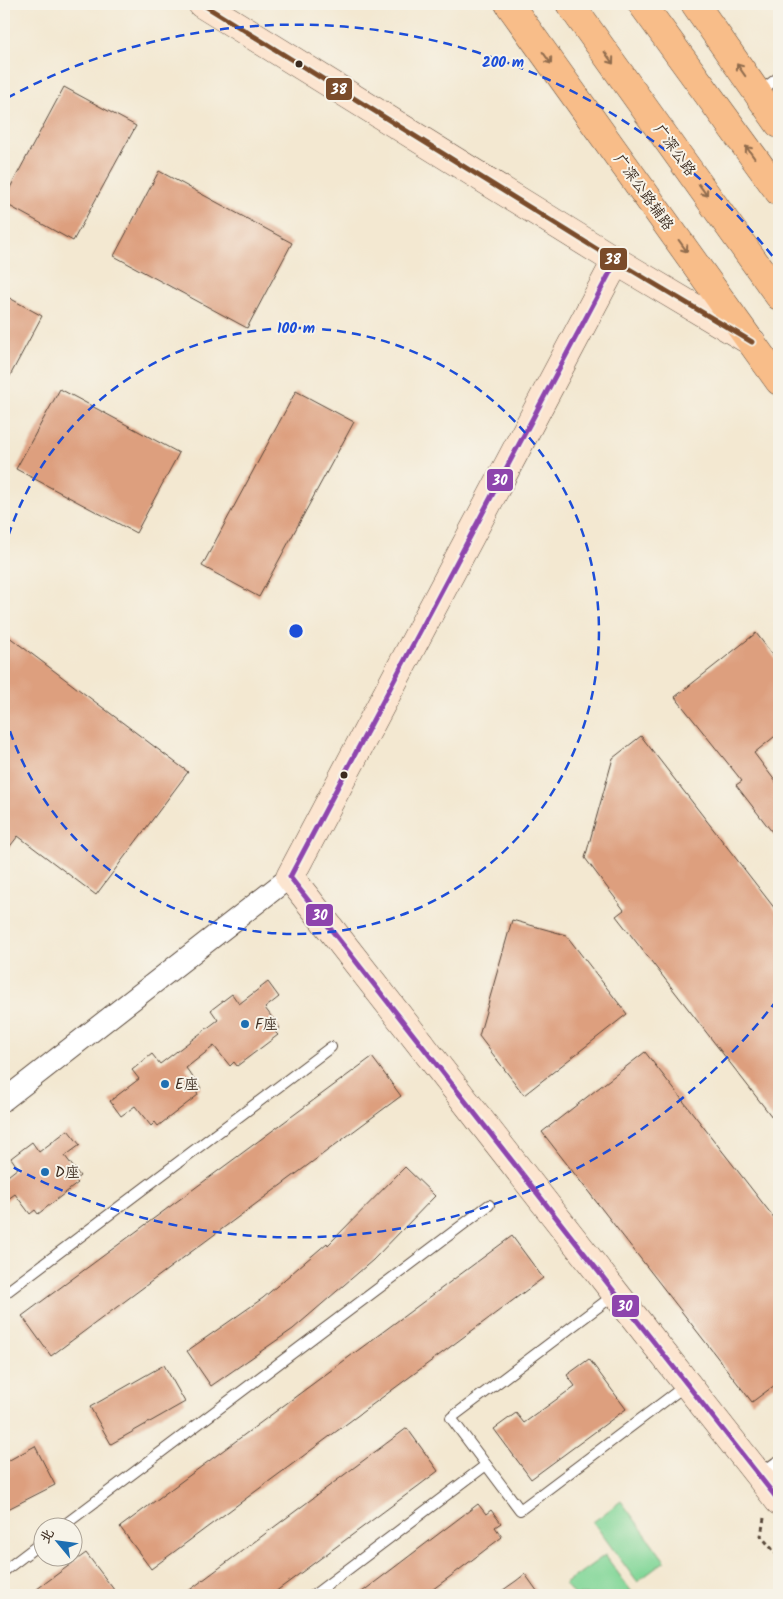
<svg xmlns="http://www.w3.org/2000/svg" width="783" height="1599" font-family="Kalam,'LXGW WenKai TC',sans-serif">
<rect width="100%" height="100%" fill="#f7f3e8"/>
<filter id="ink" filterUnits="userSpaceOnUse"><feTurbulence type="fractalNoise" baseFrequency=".02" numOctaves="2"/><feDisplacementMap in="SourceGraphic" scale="10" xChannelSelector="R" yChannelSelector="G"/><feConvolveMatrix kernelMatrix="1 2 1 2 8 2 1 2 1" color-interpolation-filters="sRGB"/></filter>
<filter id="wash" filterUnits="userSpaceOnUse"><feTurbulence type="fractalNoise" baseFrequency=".0096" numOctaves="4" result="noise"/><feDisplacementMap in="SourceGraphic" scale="20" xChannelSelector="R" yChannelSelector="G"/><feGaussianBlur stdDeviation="1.12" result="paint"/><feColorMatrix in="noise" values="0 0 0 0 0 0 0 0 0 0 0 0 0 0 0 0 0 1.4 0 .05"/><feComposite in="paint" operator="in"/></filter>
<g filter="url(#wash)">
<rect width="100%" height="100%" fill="#f3e8d1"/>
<g fill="#83d799" stroke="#5f805c">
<polygon points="621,1501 665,1561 637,1582 593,1522"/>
<polygon points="605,1555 634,1595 574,1595 565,1584"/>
</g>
<g id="blocks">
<g fill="#dd9f7e">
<polygon points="64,87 136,126 73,241 4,203 4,199"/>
<polygon points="159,171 292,243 247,328 114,256"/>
<polygon points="4,295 42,316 4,387"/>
<polygon points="60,389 179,453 136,533 16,469"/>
<polygon points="296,391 354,422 259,597 202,566"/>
<polygon points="4,633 188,772 96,895 18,836 4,854"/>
<polygon points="756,633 779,663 779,733 754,753 779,786 779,841 736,785 742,781 675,697"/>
<polygon points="641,736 779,914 779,1126 616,916 624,910 585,858 613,758"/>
<polygon points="512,920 566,935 627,1014 524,1095 479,1036"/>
<polygon points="268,982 279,997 265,1008 280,1028 275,1032 278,1035 237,1066 234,1062 230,1066 214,1046 186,1068 201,1088 196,1091 198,1095 158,1126 155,1122 151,1126 135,1106 121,1116 110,1101 139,1079 132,1070 152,1054 160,1064 218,1020 211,1010 232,994 239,1004"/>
<polygon points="645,1052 779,1224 779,1382 752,1402 542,1132"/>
<polygon points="372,1057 401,1096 51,1356 22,1316"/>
<polygon points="68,1130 80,1145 65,1156 80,1176 75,1180 78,1183 38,1214 35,1210 30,1214 15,1194 4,1202 4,1179 18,1168 11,1158 32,1142 39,1152"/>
<polygon points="405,1167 435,1196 373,1260 293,1329 211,1386 187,1351 263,1298 327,1243 328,1245"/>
<polygon points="512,1236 543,1278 151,1569 120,1527"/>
<polygon points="589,1359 626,1409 531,1479 494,1429 516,1413 524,1423 575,1386 567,1375"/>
<polygon points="164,1365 185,1402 111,1444 90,1407"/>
<polygon points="407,1428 438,1471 421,1484 271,1595 183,1595"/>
<polygon points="35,1446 55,1485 4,1511 4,1463"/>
<polygon points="478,1504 486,1514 491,1510 501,1523 495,1527 502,1537 451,1576 425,1595 358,1595"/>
<polygon points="86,1553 118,1595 29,1595 52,1578"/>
<polygon points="525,1574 540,1595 496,1595 516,1581"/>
</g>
</g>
</g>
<g filter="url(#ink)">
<use href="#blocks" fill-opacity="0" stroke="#574639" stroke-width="1"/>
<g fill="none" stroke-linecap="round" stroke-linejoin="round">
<g stroke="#574639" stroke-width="12">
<g id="lane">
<polyline points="758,93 779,77"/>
<polyline points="4,1294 331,1047"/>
<polyline points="614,1295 451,1418 520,1510 686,1385"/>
<polyline points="63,1526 489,1205"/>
<polyline points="4,1571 42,1542"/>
<polyline points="314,1595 486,1465"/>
</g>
</g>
<g stroke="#574639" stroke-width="23">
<g id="street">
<polyline points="4,1100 290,877"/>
<polyline points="762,1479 779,1467"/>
</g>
</g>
<g stroke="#574639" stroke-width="29">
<g id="secondary">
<polyline points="202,4 616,261 752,342"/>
<polyline points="616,261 290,877 616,1294 779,1501"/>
</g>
</g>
<g stroke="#574639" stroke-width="29">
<g id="primary">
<polyline points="509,4 779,381"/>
<polyline points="695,4 779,124"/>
</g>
</g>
<g stroke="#574639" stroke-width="29">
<g id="highway">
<polyline points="570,4 779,296"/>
<polyline points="642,4 779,192"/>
</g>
</g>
<polyline stroke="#574639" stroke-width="3" stroke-dasharray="4 4" stroke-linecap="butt" points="764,1518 761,1536 779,1557"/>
<use href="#lane" stroke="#fff" stroke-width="10"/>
<use href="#street" stroke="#fff" stroke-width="21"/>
<use href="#secondary" stroke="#fce5d0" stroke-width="28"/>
<use href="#primary" stroke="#f8bd89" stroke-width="28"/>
<use href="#highway" stroke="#f8bd89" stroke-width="28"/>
<g stroke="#f7f3e8" stroke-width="9">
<polyline id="bus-1" points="202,4 616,261 752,342"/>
</g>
<g stroke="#f7f3e8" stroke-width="9">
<polyline id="bus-2" points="616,261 290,877 616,1294 779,1501"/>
</g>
<use href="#bus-1" stroke="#7a4b2a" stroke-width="5"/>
<use href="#bus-2" stroke="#8e44ad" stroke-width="5"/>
</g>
<defs><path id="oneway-shaft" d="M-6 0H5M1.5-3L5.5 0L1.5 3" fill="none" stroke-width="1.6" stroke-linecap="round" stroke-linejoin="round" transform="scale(1.25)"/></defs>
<g stroke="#906c4e">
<use href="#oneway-shaft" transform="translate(547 58) rotate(54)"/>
<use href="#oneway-shaft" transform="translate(609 58) rotate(54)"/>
<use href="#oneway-shaft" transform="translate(741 70) rotate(-125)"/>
<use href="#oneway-shaft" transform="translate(750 152) rotate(-126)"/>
<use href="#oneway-shaft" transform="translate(703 190) rotate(54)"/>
<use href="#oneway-shaft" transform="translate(683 246) rotate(54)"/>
</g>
</g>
<g fill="none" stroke="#1d4ed8" stroke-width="2.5" stroke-dasharray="9 6">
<path d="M4 550A303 303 0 1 1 4 712"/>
<path d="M777 1000A606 606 0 0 1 7 1164M7 98A606 606 0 0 1 777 262"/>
</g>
<g fill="#3b2a1e" stroke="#f7f3e8" stroke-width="2">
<circle cx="299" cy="64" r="4.5"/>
<circle cx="344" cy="775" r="4.5"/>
</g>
<g fill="#1f6fb2" stroke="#f7f3e8" stroke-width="2">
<circle cx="245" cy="1024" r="5"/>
<circle cx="165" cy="1084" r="5"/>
<circle cx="45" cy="1172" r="5"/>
</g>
<g text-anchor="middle" stroke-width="4" stroke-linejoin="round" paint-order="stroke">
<g font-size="15" fill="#3b2a1e" stroke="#f7f3e8">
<text transform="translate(675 150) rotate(54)" y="5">广深公路</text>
<text transform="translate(644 192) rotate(54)" y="5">广深公路辅路</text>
</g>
<g font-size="15" fill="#3b2a1e" stroke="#f7f3e8" text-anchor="start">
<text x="255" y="1029">F座</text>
<text x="175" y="1089">E座</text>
<text x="55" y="1177">D座</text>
</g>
</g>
<circle cx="296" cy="631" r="8" fill="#1d4ed8" stroke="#f7f3e8" stroke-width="2.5"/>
<g font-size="15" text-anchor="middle" font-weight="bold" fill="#1d4ed8" stroke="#f7f3e8" stroke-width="4" stroke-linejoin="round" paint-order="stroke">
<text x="503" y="67">200 m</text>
<text x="296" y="333">100 m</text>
</g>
<g stroke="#f7f3e8" stroke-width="2">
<rect x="325" y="77" width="28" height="24" rx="5" fill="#7a4b2a"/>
<rect x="599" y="247" width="29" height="24" rx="5" fill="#7a4b2a"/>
<rect x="486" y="468" width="28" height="24" rx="5" fill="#8e44ad"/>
<rect x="305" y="903" width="29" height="24" rx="5" fill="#8e44ad"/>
<rect x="611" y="1294" width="29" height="24" rx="5" fill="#8e44ad"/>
</g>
<g font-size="14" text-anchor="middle" font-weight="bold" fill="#fff">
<text x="339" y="94">38</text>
<text x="613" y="264">38</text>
<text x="500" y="485">30</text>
<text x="320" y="920">30</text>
<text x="625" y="1311">30</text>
</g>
<rect width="783" height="1599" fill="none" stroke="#f7f3e8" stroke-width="20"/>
<g transform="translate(58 1542) rotate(299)"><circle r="24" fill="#f7f3e8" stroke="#aca397"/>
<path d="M0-4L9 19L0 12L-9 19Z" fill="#1f6fb2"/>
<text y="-8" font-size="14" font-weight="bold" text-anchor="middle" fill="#3b2a1e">北</text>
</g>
</svg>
